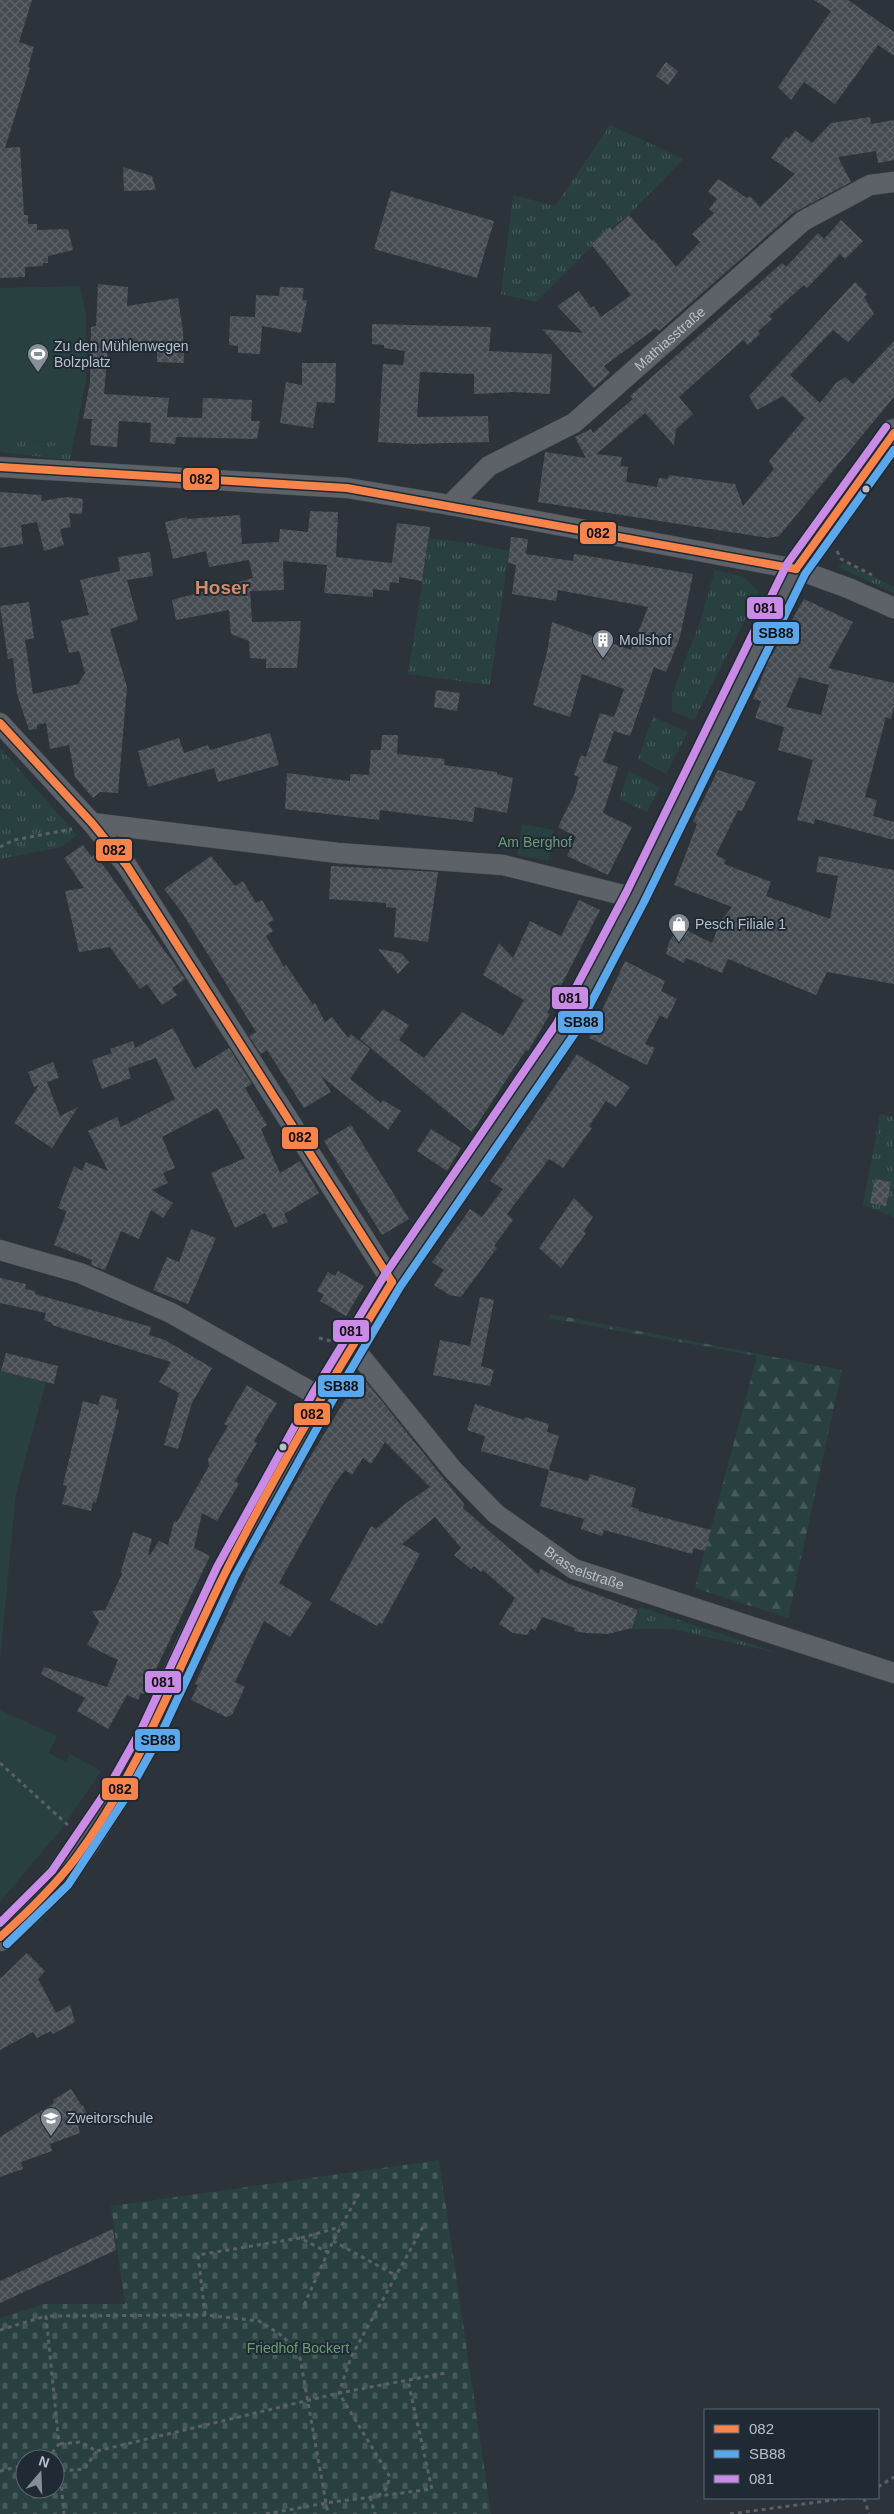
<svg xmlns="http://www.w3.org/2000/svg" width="894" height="2514" font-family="Helvetica,sans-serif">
<defs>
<pattern id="grass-tufts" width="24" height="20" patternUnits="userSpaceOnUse" patternTransform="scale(1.25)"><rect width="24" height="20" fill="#294041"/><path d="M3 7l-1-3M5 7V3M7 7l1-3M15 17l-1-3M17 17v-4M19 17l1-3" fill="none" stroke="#465a5b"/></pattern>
<pattern id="forest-firs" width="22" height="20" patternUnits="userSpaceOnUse" patternTransform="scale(1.25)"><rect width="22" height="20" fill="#294041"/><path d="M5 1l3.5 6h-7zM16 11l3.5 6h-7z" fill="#465a5b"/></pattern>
<pattern id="cemetery-stones" width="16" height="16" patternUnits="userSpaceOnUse" patternTransform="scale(1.25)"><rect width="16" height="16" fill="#294041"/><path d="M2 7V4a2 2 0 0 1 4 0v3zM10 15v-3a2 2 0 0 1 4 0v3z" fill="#465a5b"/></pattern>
<pattern id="building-cross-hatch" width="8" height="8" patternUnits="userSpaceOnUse" patternTransform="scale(1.25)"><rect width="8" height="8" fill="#454b51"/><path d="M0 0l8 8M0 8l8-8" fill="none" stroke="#5e6369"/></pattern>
</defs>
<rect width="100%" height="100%" fill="#2c333a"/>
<g fill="url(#grass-tufts)">
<polygon points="610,125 683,159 632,212 591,244 592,246 536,302 501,294 513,195 555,206"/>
<polygon points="0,437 73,444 70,460 0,452"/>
<polygon points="429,538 471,543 509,551 490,685 408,674"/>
<polygon points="844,563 894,587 894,593 838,567"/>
<polygon points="715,570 744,577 759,592 694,720 672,711 672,694 700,622"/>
<polygon points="653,717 688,732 666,774 638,759"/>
<polygon points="0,748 77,835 61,847 0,859"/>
<polygon points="629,771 660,787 647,812 619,799"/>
<polygon points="880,1114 894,1117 894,1217 863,1205"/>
<polygon points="640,1607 778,1653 672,1629 632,1629"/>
<polygon points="111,1779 104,1794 38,1889 20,1900 64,1844"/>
<path d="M119,1813C97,1855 69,1894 35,1927L29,1923Z"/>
</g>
<polygon fill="url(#forest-firs)" points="550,1314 842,1370 788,1618 695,1588 757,1356 548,1318"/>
<path fill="url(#cemetery-stones)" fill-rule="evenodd" d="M439,2160L491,2514H0V2318L44,2304H125L111,2206ZM25,2459H55V2489H25Z"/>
<g fill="#294041">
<polygon points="80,286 86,315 86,382 73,444 0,437 0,288"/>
<polygon points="522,824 554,830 548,861 517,855"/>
<polygon points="0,1371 46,1382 16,1493 0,1660"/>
<polygon points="0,1710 57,1736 49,1753 66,1762 70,1754 101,1771 63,1827 0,1902"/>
</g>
<g fill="url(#building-cross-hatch)" fill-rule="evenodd">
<polygon points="0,0 32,0 19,42 34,47 28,67 30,68 5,148 20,147 24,215 28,215 28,224 37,224 37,230 68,229 73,250 48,256 48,263 43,263 43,266 25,267 25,277 0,278"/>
<polygon points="814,0 848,0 894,32 894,56 878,45 835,104 804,82 791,100 778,87 831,11"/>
<polygon points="666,62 678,71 668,85 656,76"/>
<polygon points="870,117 871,124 894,120 894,160 878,163 876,151 838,157 851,182 793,213 659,331 656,328 604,366 610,373 594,388 542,329 583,333 557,306 579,291 591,308 594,306 601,317 631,295 591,244 610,227 612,230 629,215 652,241 653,239 676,267 700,242 692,234 714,213 709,209 717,199 708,192 718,179 747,198 750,196 760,207 795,174 771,158 786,137 789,139 795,130 812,143 831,123"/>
<polygon points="123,167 152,176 156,190 124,191"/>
<polygon points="391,191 494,221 477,278 374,249"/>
<polygon points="841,220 863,241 845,259 840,254 807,288 804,285 769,316 772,319 758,331 760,334 748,345 743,340 679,397 693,414 676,429 674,445 645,413 596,454 622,457 620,466 628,467 626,482 657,487 659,478 668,479 669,475 735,484 743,506 774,469 769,461 805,418 783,396 757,410 749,396 855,282 867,294 864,297 874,314 848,342 833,330 790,375 820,403 836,383 845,377 853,384 894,341 894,397 779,536 768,538 538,502 545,452 586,458 575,437 591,429 593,433 633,399 630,396 782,263 786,267 818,233 824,239"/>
<polygon points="98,284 128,287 127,306 178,298 183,331 184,363 157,362 157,349 108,349 104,394 169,398 167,417 202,418 203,398 252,400 251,421 260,421 257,439 176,437 175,444 150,442 151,423 119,421 117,447 90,445 92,419 83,419 90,382 91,327 96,326"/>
<polygon points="280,287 304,288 302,300 307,300 301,333 262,326 260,354 238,353 238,346 229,345 230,316 255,317 256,295 279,296"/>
<polygon points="372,324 491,327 489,351 552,354 550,394 514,392 474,394 474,374 420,372 417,417 488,416 489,442 412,444 378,442 383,364 403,365 405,351 384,348 384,345 372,344"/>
<polygon points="302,363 336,363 335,403 317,402 313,428 280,423 286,382 302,385"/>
<polygon points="0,492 42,495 41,501 67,497 83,499 82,514 69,513 71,527 60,529 64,545 44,551 37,522 21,525 23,544 0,548"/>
<polygon points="310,511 338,512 336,557 392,563 397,523 430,527 422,581 399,577 399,583 390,582 389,591 373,589 373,597 324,593 327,565 283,561 284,590 250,591 252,622 301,621 297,668 266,668 266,659 250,658 249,641 231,634 229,610 176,620 172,600 253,578 249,560 209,567 206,551 173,559 165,522 187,517 187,519 240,515 242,544 279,542 280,529 308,532"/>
<polygon points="511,537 528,539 526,554 573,561 574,554 582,555 693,574 680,637 666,672 654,667 630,736 614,731 603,762 618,767 603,813 632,827 608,875 567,856 576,837 558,827 574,795 579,777 574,775 581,755 586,757 600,713 614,717 624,689 582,674 570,717 533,705 547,652 552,622 631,650 648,607 558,590 556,601 512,594 516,565 508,563"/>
<polygon points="150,552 153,576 127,580 138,620 110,629 127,687 118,793 100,792 93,798 75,777 69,745 50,749 46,723 37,725 37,729 29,730 17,694 13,658 8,659 0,606 29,602 34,638 25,640 33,694 78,684 85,673 79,651 69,653 61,621 89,615 80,580 120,571 118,557"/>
<path d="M804,599L853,622L828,668L894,683V706L891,719L886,717L865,797L877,800L873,816L894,822V840L815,819L814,824L797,820L813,760L778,750L784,727L755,718L761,701L753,699L769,660ZM799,677L829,685L821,715L786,707Z"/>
<polygon points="436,690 460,693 457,711 434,707"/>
<polygon points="270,733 279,765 218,782 214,768 148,787 138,751 179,738 184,753 208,745 210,750"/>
<polygon points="382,735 398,735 397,754 445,759 444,765 497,772 497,774 513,778 507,813 475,807 473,822 380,810 379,820 285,809 287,773 350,781 350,774 369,775 371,750 381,750"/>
<polygon points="718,770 756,782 742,811 738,810 716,855 726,860 724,864 771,882 766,896 830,919 838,876 816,872 819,856 894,870 894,984 827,972 816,995 728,959 722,973 686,958 684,963 666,954 669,942 680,927 712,943 720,922 732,907 674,885 697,824 693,821"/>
<polygon points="83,845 92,857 94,855 103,865 185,979 172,988 177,995 162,1005 147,984 140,989 110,947 79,952 65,891 84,888 64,858"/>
<polygon points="211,856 235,886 243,881 256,903 262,900 274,920 268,923 273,931 266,936 284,967 286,965 313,1005 315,1003 325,1022 332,1017 348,1038 351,1034 370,1049 350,1079 381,1103 383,1100 401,1111 388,1130 321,1076 331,1092 304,1108 267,1050 261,1054 249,1036 256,1032 181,911 164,889"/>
<polygon points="331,866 438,872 428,942 394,937 396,908 386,907 386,903 329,899"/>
<polygon points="579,900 600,910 547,1013 550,1014 528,1051 526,1050 472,1132 360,1039 383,1009 409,1025 399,1040 424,1058 462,1012 503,1036 524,1000 483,975 499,943 513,958 530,921 561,936"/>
<polygon points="378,949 401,953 409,962 398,974"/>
<polygon points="625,961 665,981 661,991 677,999 667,1019 660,1015 645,1044 655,1048 647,1065 589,1038"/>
<polygon points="173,1028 195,1069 229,1048 252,1084 245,1088 267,1125 261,1129 280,1173 300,1161 319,1193 284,1214 288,1222 273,1228 265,1213 235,1228 211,1173 245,1158 217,1108 162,1137 175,1168 163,1173 168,1183 152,1190 173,1203 163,1218 151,1210 139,1239 121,1231 105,1270 91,1265 92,1260 54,1245 66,1213 66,1211 58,1208 74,1166 82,1171 86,1162 108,1171 88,1131 117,1117 121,1127 175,1099 156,1058 128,1068 131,1078 102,1089 92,1060 112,1053 110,1049 133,1041 135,1048"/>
<polygon points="577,1054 630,1087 616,1107 606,1101 589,1126 592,1128 563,1168 549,1159 507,1214 513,1220 494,1246 497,1248 461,1297 449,1295 434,1285 444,1270 432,1262 470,1209 482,1217 503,1189 490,1181"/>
<polygon points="53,1062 59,1078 47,1082 60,1116 78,1107 52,1148 14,1123 39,1085 34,1087 28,1072"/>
<polygon points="351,1125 409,1219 382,1235 324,1141"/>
<polygon points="431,1129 461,1148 447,1171 417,1151"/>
<polygon points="875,1179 891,1182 886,1206 870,1203"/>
<polygon points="574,1198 593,1217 584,1231 586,1233 561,1268 539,1248"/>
<polygon points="191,1229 216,1238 188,1304 153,1290 167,1257 179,1262"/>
<polygon points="338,1271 364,1286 346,1316 320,1301 324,1295 317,1291 328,1272 335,1276"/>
<polygon points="0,1278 26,1284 25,1289 35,1291 35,1294 151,1327 149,1335 165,1340 212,1368 192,1403 178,1449 164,1445 179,1393 159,1382 171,1362 52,1325 52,1323 44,1320 46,1313 0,1303"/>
<polygon points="480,1297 494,1300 481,1366 494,1370 490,1386 433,1375 440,1340 470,1346"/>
<polygon points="6,1353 58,1366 54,1384 1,1371"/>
<polygon points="358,1379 364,1379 464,1504 463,1508 538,1574 541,1569 569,1584 638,1610 632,1628 608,1634 586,1633 574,1631 575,1628 542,1617 535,1631 531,1628 527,1635 513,1633 499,1624 515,1598 483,1570 481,1572 474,1566 471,1569 454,1555 461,1548 435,1517 402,1544 420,1554 382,1624 379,1623 377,1626 330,1600 371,1526 376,1529 406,1503 430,1487 385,1442 371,1464 363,1458 352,1475 345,1470 333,1486 279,1583 312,1603 290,1637 264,1621 235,1682 245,1687 232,1715 226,1717 191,1700 198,1685 195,1684 254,1557 307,1462"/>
<polygon points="247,1385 277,1403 254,1441 257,1443 235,1481 239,1484 217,1521 202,1513 194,1548 210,1556 144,1694 141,1693 138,1700 127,1695 108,1729 77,1711 85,1698 41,1674 44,1667 107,1687 118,1660 87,1645 99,1622 92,1611 105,1610 122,1574 121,1571 133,1532 152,1539 148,1554 150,1555 159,1541 168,1545 174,1521 177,1522 209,1466 208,1459 228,1426 224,1424"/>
<polygon points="101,1395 117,1399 115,1409 119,1410 96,1503 93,1502 91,1511 62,1504 67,1486 63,1485 83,1401 98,1405"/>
<polygon points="475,1404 524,1420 525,1417 549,1424 547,1432 559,1436 549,1470 481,1451 485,1436 467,1430"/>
<polygon points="549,1470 588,1481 590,1474 636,1488 631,1507 639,1509 638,1511 711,1530 705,1551 694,1548 692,1554 604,1530 602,1536 581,1529 584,1519 540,1506"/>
<polygon points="27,1953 45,1971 38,1979 56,2013 70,2005 75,2022 53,2034 51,2031 37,2038 33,2032 0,2050 0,1979"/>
<polygon points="71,2089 82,2106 83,2105 90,2122 78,2126 80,2133 50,2144 52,2151 21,2162 23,2169 0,2177 0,2137 54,2103 53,2100"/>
<polygon points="113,2229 116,2250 0,2303 0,2281"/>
</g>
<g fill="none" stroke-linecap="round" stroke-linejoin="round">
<g stroke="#4a4f54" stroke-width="21">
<g id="minor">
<polyline points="0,467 347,488 450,505 796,569 848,588 894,608"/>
<path id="s1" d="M450,505L489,466L574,423L803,221L870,185L894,182"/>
<polyline points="0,723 92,823 127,866 392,1282"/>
<polyline points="92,823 338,853 503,865 635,898"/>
<polyline points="0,1250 80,1273 171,1313 322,1398"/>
<path id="s2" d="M352,1346L453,1470L496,1514L574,1569L894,1673"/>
</g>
</g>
<g stroke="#4a4f54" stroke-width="29">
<polyline id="secondary" points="0,1937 60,1878 85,1844 116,1795 151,1732 188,1649 226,1571 322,1398 392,1282 566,1028 635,898 796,569 894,433"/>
</g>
<g stroke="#5a6065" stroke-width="3" stroke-dasharray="4 4" stroke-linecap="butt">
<polyline points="837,551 841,559 872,575"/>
<polyline points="0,847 14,840 72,829"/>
<polyline points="319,1338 331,1341"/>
<polyline points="0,1763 70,1827"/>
<polyline points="301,2238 340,2227"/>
<polyline points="333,2241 395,2275"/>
<polyline points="304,2305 333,2241 360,2192"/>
<polyline points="205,2315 198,2255 300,2238 329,2253"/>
<polyline points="0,2330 46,2316"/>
<polyline points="97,2451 339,2393 446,2373"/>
<polyline points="47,2459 59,2444 46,2316 205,2315 259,2321 284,2337 300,2358 328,2514"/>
<polyline points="55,2467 60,2471 84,2469 97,2451 80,2442 59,2444"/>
<polyline points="0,2471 25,2465"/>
<polyline points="60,2471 64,2514"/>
<polyline points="878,2487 894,2477"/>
<polyline points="378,2496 386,2489 390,2477 339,2393 351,2357 423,2227"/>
<polyline points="370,2497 375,2514"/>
<polyline points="864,2498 869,2514"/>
<polyline points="266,2514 326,2503 432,2489 408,2381"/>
<polyline points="730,2514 848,2498"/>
</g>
<use href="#minor" stroke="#5c6268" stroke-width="20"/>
<use href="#secondary" stroke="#5b6066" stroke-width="28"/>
<g stroke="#1f2a35" stroke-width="11">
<g id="bus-1">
<polyline points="0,467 347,488 796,569"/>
<polyline points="796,569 894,433"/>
<polyline points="0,723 92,823 127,866 392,1282"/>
<path d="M0,1937C27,1913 53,1888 75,1859C140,1772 177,1669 225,1573C275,1473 333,1377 392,1282"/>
</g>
</g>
<g stroke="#1f2a35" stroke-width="11">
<polyline id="bus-2" points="7,1944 68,1885 124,1800 160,1736 235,1576 331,1403 400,1287 575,1033 644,902 805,574 894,450"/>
</g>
<g stroke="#1f2a35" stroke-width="11">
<polyline id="bus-3" points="0,1923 52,1871 107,1790 142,1728 217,1567 313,1393 384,1276 557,1023 626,893 787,564 886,427"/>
</g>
<use href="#bus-1" stroke="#f8844c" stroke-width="8"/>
<use href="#bus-2" stroke="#5aa8eb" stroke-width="8"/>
<use href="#bus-3" stroke="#ca8be6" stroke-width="8"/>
</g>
<defs>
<g id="stadium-pin" transform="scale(1.125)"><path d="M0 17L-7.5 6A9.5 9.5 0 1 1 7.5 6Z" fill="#868f98" stroke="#1f2a35"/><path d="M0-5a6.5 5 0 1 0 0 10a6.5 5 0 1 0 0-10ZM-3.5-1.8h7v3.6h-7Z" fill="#fff"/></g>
<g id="building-pin" transform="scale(1.125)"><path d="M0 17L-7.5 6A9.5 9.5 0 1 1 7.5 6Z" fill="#868f98" stroke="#1f2a35"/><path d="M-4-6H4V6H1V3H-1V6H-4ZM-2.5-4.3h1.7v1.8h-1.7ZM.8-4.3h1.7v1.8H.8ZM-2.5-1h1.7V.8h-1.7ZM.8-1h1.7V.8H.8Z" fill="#fff"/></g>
<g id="shop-pin" transform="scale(1.125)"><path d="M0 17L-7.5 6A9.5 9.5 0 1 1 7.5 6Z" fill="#868f98" stroke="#1f2a35"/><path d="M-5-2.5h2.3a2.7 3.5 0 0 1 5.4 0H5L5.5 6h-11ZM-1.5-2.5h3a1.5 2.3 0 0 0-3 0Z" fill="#fff"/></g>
<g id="school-pin" transform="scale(1.125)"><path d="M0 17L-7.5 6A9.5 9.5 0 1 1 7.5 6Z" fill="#868f98" stroke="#1f2a35"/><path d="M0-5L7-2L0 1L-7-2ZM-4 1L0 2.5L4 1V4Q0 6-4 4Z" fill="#fff"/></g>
</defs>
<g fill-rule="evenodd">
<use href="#stadium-pin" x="38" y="354"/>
<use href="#building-pin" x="603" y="640"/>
<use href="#shop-pin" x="679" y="924"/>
<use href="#school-pin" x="51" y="2118"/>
</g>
<g fill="#b7c0ca" stroke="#1f2a35" stroke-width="2">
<circle cx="866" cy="489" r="4.5"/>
<circle cx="283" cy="1447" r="4.5"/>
</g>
<g text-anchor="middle" stroke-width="4" stroke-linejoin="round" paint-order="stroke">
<g font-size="14" fill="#b7c0ca" stroke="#1f2a35">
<text dy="5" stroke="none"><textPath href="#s1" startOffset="278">Mathiasstraße</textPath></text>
<text dy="5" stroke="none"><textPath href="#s2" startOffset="326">Brasselstraße</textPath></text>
</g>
<g font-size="14" fill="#b7c0ca" stroke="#1f2a35" text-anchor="start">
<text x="54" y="351">Zu den Mühlenwegen<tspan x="54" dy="16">Bolzplatz</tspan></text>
<text x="619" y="645">Mollshof</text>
<text x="695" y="929">Pesch Filiale 1</text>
<text x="67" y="2123">Zweitorschule</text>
</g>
<g font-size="14" fill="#6e9b74" stroke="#1f2a35">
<text x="535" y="847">Am Berghof</text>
<text x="298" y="2353">Friedhof Bockert</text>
</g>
<g font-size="19" font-weight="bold" fill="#d48c68" stroke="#1f2a35">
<text x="222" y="594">Hoser</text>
</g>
</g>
<g stroke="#1f2a35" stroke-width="2">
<rect x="182" y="467" width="38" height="24" rx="5" fill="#f8844c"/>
<rect x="579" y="521" width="38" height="24" rx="5" fill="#f8844c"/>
<rect x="746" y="596" width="38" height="24" rx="5" fill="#ca8be6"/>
<rect x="752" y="621" width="48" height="24" rx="5" fill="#5aa8eb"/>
<rect x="95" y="838" width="38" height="24" rx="5" fill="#f8844c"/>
<rect x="551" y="986" width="38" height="24" rx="5" fill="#ca8be6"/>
<rect x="557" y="1010" width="47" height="24" rx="5" fill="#5aa8eb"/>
<rect x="281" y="1126" width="38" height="24" rx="5" fill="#f8844c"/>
<rect x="332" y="1319" width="38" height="24" rx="5" fill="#ca8be6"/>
<rect x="317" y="1374" width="48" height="24" rx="5" fill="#5aa8eb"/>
<rect x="293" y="1402" width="38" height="24" rx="5" fill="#f8844c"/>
<rect x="144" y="1670" width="38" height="24" rx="5" fill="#ca8be6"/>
<rect x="134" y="1728" width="47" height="24" rx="5" fill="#5aa8eb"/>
<rect x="101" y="1777" width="38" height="24" rx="5" fill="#f8844c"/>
</g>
<g font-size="14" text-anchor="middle" font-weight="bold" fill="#111">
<text x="201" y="484">082</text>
<text x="598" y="538">082</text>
<text x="765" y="613">081</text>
<text x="776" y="638">SB88</text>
<text x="114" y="855">082</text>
<text x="570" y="1003">081</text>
<text x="581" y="1027">SB88</text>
<text x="300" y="1142">082</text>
<text x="351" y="1336">081</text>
<text x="341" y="1391">SB88</text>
<text x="312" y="1419">082</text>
<text x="163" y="1687">081</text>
<text x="158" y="1745">SB88</text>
<text x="120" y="1794">082</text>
</g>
<rect x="704" y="2409" width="175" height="90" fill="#1f2a35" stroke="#5c6671"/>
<rect x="714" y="2425" width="25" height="8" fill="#f8844c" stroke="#5c6671"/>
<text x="749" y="2434" font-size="15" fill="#b7c0ca">082</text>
<rect x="714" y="2450" width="25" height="8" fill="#5aa8eb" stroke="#5c6671"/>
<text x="749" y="2459" font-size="15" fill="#b7c0ca">SB88</text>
<rect x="714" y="2475" width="25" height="8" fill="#ca8be6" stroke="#5c6671"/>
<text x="749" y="2484" font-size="15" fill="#b7c0ca">081</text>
<g transform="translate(40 2474) rotate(19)"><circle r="24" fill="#1f2a35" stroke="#5c6671"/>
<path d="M0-4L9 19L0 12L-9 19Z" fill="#868f98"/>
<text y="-8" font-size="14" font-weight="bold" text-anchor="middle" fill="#b7c0ca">N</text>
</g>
</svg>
